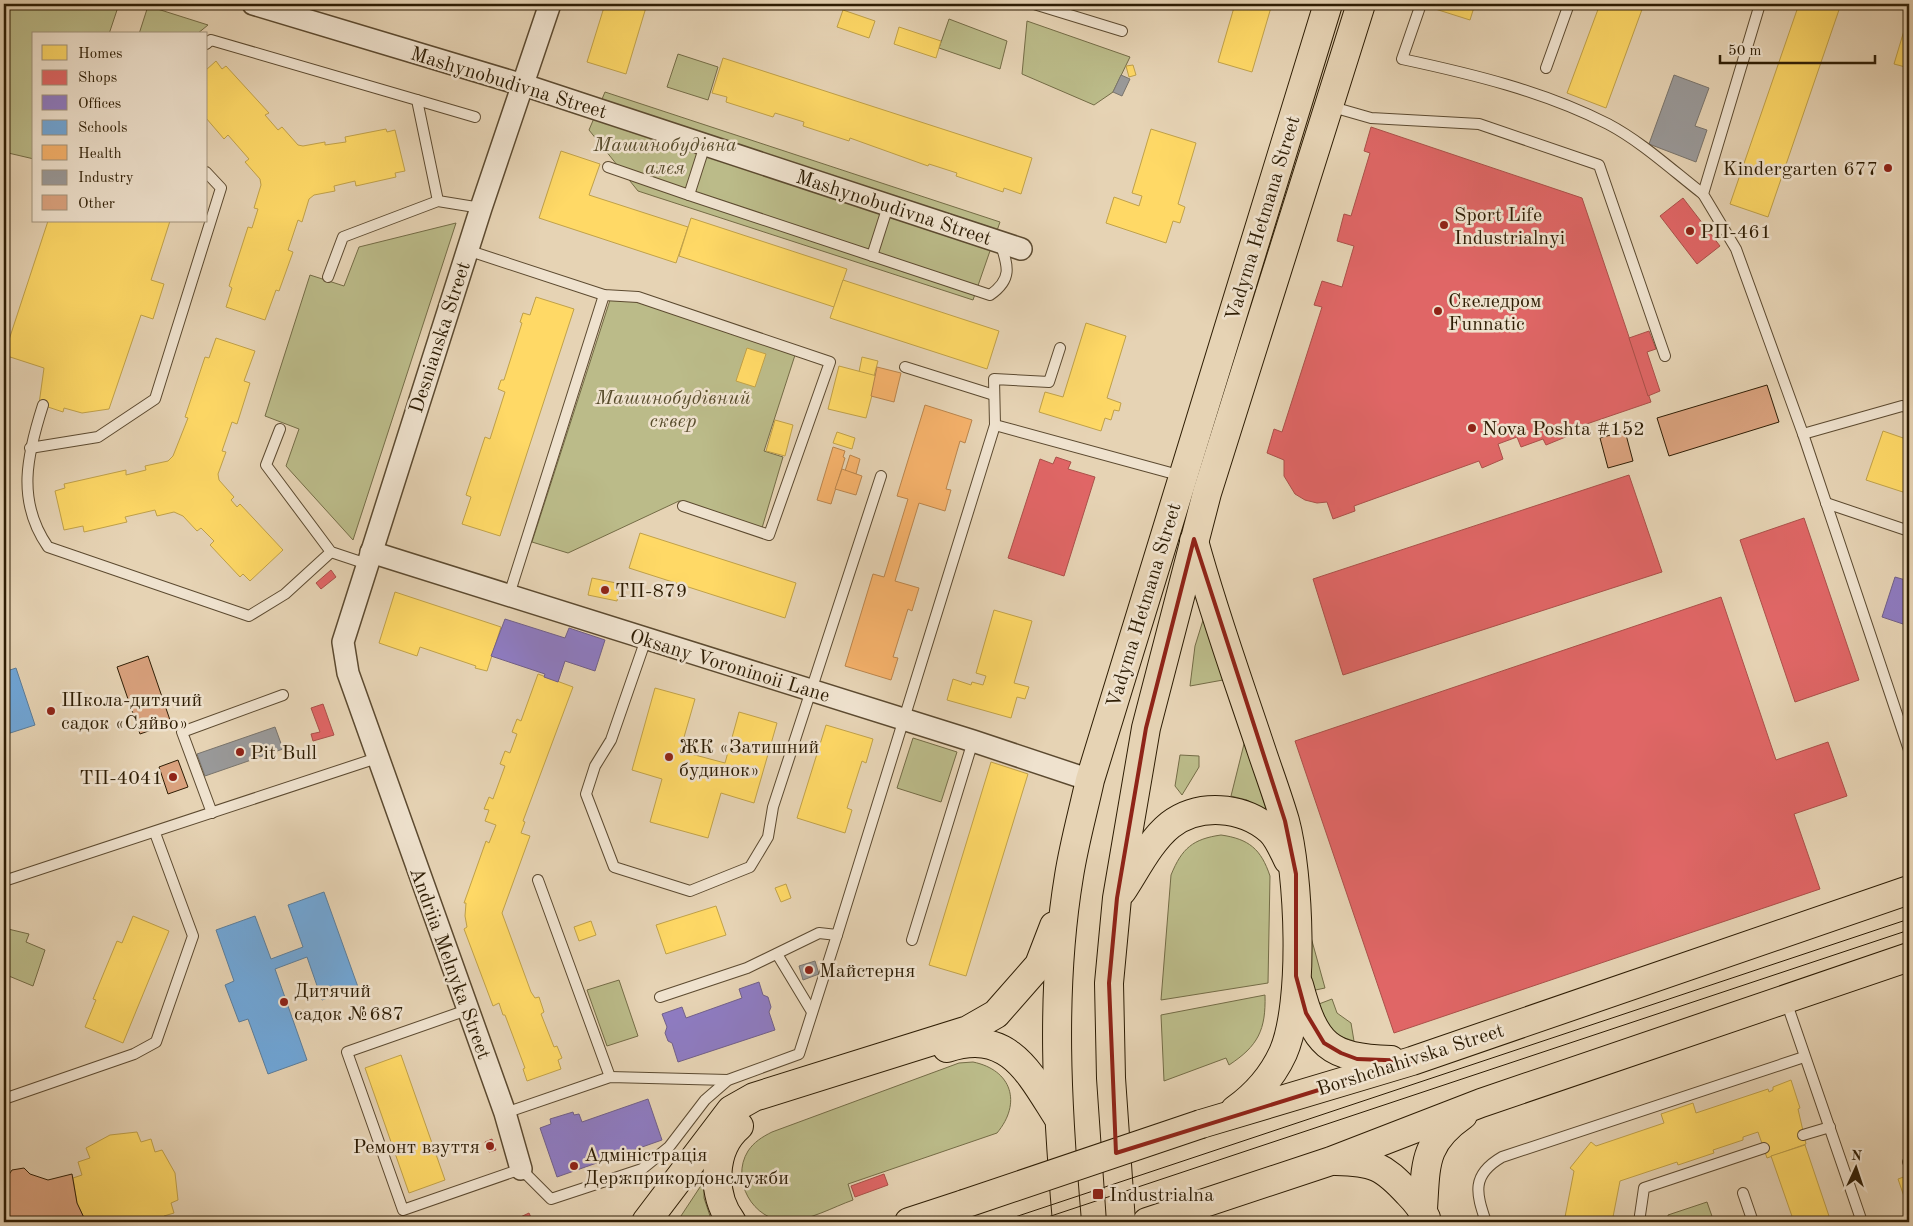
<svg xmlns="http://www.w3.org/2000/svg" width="1913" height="1226" font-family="'Old Standard TT',serif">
<rect width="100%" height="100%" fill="#e6d3b4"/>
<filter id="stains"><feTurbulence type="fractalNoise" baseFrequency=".004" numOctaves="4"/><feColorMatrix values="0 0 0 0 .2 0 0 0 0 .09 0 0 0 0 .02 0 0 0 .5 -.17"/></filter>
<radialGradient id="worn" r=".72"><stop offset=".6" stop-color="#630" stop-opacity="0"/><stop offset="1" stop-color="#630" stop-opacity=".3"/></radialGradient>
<g fill="#bbbb89" stroke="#746c46">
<polygon points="4,4 119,4 109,34 34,34 34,159 4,152"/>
<polygon points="148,6 208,25 197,34 139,34"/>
<polygon points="949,19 1007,41 1000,69 939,48"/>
<polygon points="1027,21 1130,57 1113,92 1094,105 1022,74"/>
<polygon points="678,54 718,67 708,100 667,87"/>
<polygon points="605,92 1000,222 973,300 638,191 589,130"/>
<polygon points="456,223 353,540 286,466 299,429 265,416 310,275 344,286 359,247"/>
<polygon points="611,297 638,299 796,352 764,451 783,457 762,528 679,501 568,553 532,542"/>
<polygon points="1204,617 1223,680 1190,686 1195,646"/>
<polygon points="913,738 957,752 941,802 897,788"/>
<polygon points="1245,740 1268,815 1247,800 1231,796"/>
<polygon points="1180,755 1199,756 1199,767 1182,795 1175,786"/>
<path d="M1221,835C1249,839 1261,849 1270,876L1268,983L1161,1000L1171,875C1182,848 1193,839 1221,835Z"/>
<polygon points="1304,912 1325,988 1306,992"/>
<polygon points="4,928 29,934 26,942 45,950 33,986 4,974"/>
<polygon points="619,980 638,1036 607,1046 587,990"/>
<path d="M1265,995C1266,1030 1258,1046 1229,1065L1226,1058L1164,1081L1161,1015Z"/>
<polygon points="1332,999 1337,1013 1351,1023 1354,1041 1336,1035 1311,1007"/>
<path d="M973,1062C1012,1070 1022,1103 997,1133L848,1184L853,1200C833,1207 809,1221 787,1221C753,1221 730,1180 748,1151C754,1142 762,1137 772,1132L959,1063Z"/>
<polygon points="704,1181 704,1198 712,1222 677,1222"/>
<polygon points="1707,1202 1714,1222 1668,1222 1668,1215"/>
</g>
<g fill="#ffd966" stroke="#c0a149">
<polygon points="605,4 647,4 626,74 587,62"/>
<polygon points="1235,4 1272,4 1252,72 1218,62"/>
<polygon points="1433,4 1475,4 1470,20 1432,8"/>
<polygon points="1600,4 1644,4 1606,108 1567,93"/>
<polygon points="1799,4 1841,4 1768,217 1730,204"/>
<polygon points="843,10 875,21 869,38 837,27"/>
<polygon points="1909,14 1909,68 1894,64"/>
<polygon points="899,27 941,41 936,58 894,44"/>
<polygon points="723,58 1032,158 1021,194 1004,188 1003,192 956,176 957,173 929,164 928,166 850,138 849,141 803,126 804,122 775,113 773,117 726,102 727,97 712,93"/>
<polygon points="216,61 222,69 226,66 269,113 265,115 278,130 282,127 298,145 303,146 325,142 325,145 346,142 345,137 386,129 387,132 395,130 405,171 395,173 396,177 356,186 355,181 334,186 335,191 314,195 309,199 302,222 298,220 288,250 293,252 279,291 276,290 265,320 226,307 232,288 229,286 248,227 252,228 258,209 254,208 261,185 260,179 245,162 249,159 228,135 224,139 206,118 206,70"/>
<polygon points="1133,65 1136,75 1129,77 1126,66"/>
<polygon points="1151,129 1196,143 1178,204 1185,207 1180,223 1173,221 1166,243 1106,223 1114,197 1139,206 1142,196 1132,193"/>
<polygon points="561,151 600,164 589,195 688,227 676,263 539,218"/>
<polygon points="691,218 847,269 834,307 679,256"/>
<polygon points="48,221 170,221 151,280 164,284 153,319 141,315 109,409 82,413 64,408 63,412 39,404 44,368 4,355"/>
<polygon points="843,280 999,331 987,369 830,318"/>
<polygon points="536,297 574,309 500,536 462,524 471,497 466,495 485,437 490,439 505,392 498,389 501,380 504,380 522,323 520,322 523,313 530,315"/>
<polygon points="1086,323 1126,336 1107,398 1121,403 1119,411 1114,410 1111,420 1105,418 1101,431 1039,412 1045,392 1063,397"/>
<polygon points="216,338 255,351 244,381 250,383 237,424 232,422 222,451 226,452 218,474 219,480 234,497 231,500 237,507 240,504 283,550 250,581 243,574 240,577 210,545 214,541 201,528 197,531 183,516 174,512 157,516 155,510 125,517 127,522 84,532 83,526 64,530 55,491 65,488 64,484 126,470 126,475 146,470 145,466 168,461 173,456 188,418 185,417 205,357 209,358"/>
<polygon points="747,348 766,354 755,387 736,381"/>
<polygon points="862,357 878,361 874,376 859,372"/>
<polygon points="839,366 877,376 866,418 828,409"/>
<polygon points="775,420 793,425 785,456 766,451"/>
<polygon points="1883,431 1909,440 1909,494 1866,480"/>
<polygon points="837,432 855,438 852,449 833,443"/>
<polygon points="640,533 796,583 785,618 629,568"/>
<polygon points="592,578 621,584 617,601 588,595"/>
<polygon points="395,592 501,627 487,671 475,668 476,666 420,647 417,656 379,643"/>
<polygon points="994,610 1032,621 1014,683 1029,687 1025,699 1017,697 1011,718 947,700 953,679 971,685 972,682 983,685 986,676 976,673"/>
<polygon points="538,674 573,687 523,821 525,822 521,833 530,836 502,913 531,992 535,998 539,997 544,1012 541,1014 554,1047 557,1046 562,1058 558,1060 561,1069 527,1081 523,1069 525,1068 505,1015 503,1015 499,1003 493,1006 464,929 467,927 465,916 466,903 464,903 486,841 489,843 496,825 485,821 489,810 484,809 489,797 493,799 505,766 500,764 505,751 510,753 517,734 512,732 517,719 521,721"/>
<polygon points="655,688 695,699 680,751 725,763 739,712 777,723 754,803 721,793 708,838 650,822 662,779 632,770"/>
<polygon points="826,725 873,739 866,763 862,761 847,808 852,810 845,833 797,818"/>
<polygon points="991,762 1028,774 966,976 929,965"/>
<polygon points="786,884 791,898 781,902 775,888"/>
<polygon points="716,906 726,935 666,954 656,925"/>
<polygon points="133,916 169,931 123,1043 85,1027 96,1000 93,999 117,941 122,943"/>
<polygon points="591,921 596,935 579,941 574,927"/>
<polygon points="401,1055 445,1180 409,1193 365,1068"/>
<polygon points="1791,1080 1800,1108 1798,1109 1806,1144 1767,1158 1758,1132 1743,1137 1743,1140 1713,1150 1714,1153 1678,1165 1677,1162 1620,1181 1612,1222 1564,1222 1574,1171 1570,1168 1591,1142 1596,1146 1664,1123 1661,1114 1693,1103 1696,1113 1768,1089 1769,1092 1773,1090 1773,1087"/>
<polygon points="137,1132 141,1142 151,1139 155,1152 162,1150 175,1173 178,1200 171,1203 174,1213 164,1216 166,1222 86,1222 77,1203 73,1178 82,1175 78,1162 90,1158 86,1148 110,1135"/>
<polygon points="1805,1145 1831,1222 1794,1222 1771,1156"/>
<polygon points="1909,1175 1909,1211 1898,1179"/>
</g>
<g fill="#e06666" stroke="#ab5049">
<polygon points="1371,127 1582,198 1651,402 1566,431 1568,436 1546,445 1543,439 1521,447 1517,437 1498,444 1503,459 1482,468 1479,461 1354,506 1355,511 1333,519 1327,502 1317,503 1305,500 1295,494 1284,476 1284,460 1267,453 1274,429 1282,432 1322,307 1314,305 1322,281 1342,287 1354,246 1337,241 1344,214 1351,216 1370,153 1364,151"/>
<polygon points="1683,198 1720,246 1697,264 1660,216"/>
<polygon points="1649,331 1656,349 1647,352 1660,391 1648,396 1629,338"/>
<polygon points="1056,457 1071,462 1068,469 1095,477 1064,576 1008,558 1040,459 1053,464"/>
<polygon points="1629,475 1662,572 1343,675 1313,579"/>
<polygon points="1804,518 1859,680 1795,702 1740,540"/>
<polygon points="331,570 336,577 321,589 316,583"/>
<polygon points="1721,597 1776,760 1828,742 1847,796 1794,814 1820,889 1394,1033 1295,741"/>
<polygon points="323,704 334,735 313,741 311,734 320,732 311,708"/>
<polygon points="492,1139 496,1150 489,1152 485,1142"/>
<polygon points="884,1174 888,1185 855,1197 851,1186"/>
<polygon points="529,1213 533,1222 515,1222 514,1220"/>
</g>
<g fill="#8e7cc3" stroke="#71608a">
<polygon points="1895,577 1909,581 1909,626 1882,617"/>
<polygon points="505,619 565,638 569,628 605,640 595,671 565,661 558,682 544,677 545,674 491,656"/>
<polygon points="759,982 763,995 768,997 771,1007 769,1012 775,1030 678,1062 672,1043 668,1041 665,1033 667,1027 662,1014 682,1007 686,1018 742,998 739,989"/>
<polygon points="648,1099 662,1140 557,1177 540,1128 551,1124 550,1119 573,1112 574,1115 579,1114 582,1122"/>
</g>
<g fill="#6fa8dc" stroke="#5c7e9b">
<polygon points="16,668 35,725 4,735 4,672"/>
<polygon points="324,892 358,987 322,1000 307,957 275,969 307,1060 268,1074 248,1019 239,1022 225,985 234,981 216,930 255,916 271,959 303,947 288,905"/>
</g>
<g fill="#f6b26b" stroke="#ba854c">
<polygon points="877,367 901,373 894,402 871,396"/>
<polygon points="925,405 972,420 965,443 960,441 946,489 951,490 945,511 919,503 895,581 919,588 912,611 908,609 893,657 898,658 891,680 845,666 873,574 884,577 908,499 897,496"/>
<polygon points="833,447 845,451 843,457 845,458 831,504 817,500"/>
<polygon points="850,455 860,459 856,474 845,471"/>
<polygon points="842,469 862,476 856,495 835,489"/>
</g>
<g fill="#999" stroke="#79746c">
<polygon points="1121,75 1130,79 1122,96 1113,92"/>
<polygon points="1674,75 1709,88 1695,126 1707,130 1696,162 1649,144"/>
<polygon points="275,727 283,749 205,776 197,754"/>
<polygon points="815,961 819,974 803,980 799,966"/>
</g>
<g fill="#daa27e" stroke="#2e1d04">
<polygon points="1767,385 1779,422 1669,456 1657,418"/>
<polygon points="1625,431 1633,461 1608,468 1600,438"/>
<polygon points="148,656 171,723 140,734 117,667"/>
<polygon points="178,760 188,787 168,794 159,767"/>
<polygon points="24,1168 30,1174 48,1180 72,1174 77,1203 86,1222 4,1222 4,1182 12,1170"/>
</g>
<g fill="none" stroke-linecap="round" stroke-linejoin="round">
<g stroke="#5c4a30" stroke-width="12">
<g id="lane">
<polyline points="1034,4 1122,31"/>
<path d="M1421,4L1402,59C1472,74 1543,91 1608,124C1642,142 1672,170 1703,194"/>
<polyline points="1760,4 1703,194 1736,249 1803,434 1909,750"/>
<polyline points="206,44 211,40 417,100 438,201"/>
<polyline points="1546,68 1569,4"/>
<polyline points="417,100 475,117"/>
<polyline points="1329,106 1371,118 1479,124 1599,165 1665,356"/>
<polyline points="608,167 689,195 705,145"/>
<path d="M689,195L990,295C1013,279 1008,266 1000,242"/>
<polyline points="467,250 604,295 638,297 830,362 769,535 683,506"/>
<polyline points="872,256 888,206"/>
<polyline points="328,277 343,237 438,201 481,208"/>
<polyline points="905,367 994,395"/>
<path d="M43,405C27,455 16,501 48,547L249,616L285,594L331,552"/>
<polyline points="995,425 1182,476"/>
<polyline points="280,429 266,465 331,552 367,564"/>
<polyline points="1803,434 1902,406 1909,408"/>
<polyline points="30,448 98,437 155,399 221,188 206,172"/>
<polyline points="1826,503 1909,531"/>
<polyline points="509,595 604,295"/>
<polyline points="646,639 611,740 595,766 586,794 614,867 690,891 750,867 768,837 773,807 881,476"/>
<polyline points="212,813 182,732 283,695"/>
<polyline points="538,880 610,1077"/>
<polyline points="4,881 377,758"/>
<polyline points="912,940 973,741"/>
<polyline points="777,954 812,1012"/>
<polyline points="660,997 747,968 819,933 837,935 995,425 994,379 1049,382 1060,348"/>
<polyline points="1786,1001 1862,1222"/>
<polyline points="467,1010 347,1052 403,1210 521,1169 551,1199 642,1169 669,1147 705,1100 728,1080 799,1054 837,935"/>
<polyline points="4,1099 134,1054 156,1042 193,936 155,833"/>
<polyline points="505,1113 610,1077 728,1080"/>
<polyline points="1803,1135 1830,1127"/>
<polyline points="1908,1162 1909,1162"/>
<polyline points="1743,1193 1753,1222"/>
<path d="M1486,1222C1476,1193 1471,1175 1502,1157L1804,1057"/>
<polyline points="1639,1222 1644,1188 1764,1148"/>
</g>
</g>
<g stroke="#5c4a30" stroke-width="24">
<g id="street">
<polyline points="253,4 533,88 1021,249"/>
<polyline points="371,552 973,741 1090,780"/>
<polyline points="521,1169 505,1113 348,673 343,642 481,208 550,4"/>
</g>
</g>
<g stroke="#2e1d04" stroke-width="30">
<g id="primary">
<path d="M1194,541C1213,611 1238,680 1261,749C1269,773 1278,797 1285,821C1299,873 1305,1003 1283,1053C1272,1077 1256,1095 1235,1110"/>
<path d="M1122,891C1136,870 1150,841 1170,825C1199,803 1242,806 1270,830C1278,837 1283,850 1288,860"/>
<path d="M1299,985C1315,1045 1328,1058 1391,1060"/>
<path d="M947,1048C1008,1028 1029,1072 1057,1116"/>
<polyline points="1201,1124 1412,1061 1909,890"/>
<path d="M1336,1161C1374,1162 1383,1166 1408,1193C1416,1201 1422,1208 1426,1218"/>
<path d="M1423,1209C1426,1164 1423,1143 1463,1115"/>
<polyline points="646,1222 731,1110 754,1097 968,1030 996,1014 1039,965 1054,926"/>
<path d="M732,1222C711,1195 712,1149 739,1126"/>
<polyline points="909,1222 964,1204"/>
<path d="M1067,1222C1057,1107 1050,991 1069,876C1074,844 1083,812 1090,780L1328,4"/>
<polyline points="1121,1222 1111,1078 1109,983 1117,898 1146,728 1207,493 1361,4"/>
<polyline points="1147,1222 1331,1161 1481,1103 1909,957"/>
</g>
</g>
<use href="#lane" stroke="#efe2ce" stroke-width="10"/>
<use href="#street" stroke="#efe2ce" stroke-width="21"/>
<use href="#primary" stroke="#e6d3b4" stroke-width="28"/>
<g stroke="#2e1d04" stroke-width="1">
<polyline points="1000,1222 1909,919"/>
<polyline points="1033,1222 1909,930"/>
</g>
<g stroke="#2e1d04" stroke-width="30" stroke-linecap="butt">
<polyline id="primary-bridge" points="964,1204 1201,1124"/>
</g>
<use href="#primary-bridge" stroke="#e6d3b4" stroke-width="28"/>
</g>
<path fill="none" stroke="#8f2418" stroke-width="4" stroke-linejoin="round" d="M1194,539L1285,821L1296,874V976L1306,1013L1324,1043L1341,1053L1357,1059L1412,1061L1116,1153L1109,983L1117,898L1146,728Z"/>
<g fill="#8f2418" stroke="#efe2ce" stroke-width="2">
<circle cx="1888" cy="168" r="5"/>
<circle cx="1444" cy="225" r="5"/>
<circle cx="1690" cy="231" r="5"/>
<circle cx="1438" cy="311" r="5"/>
<circle cx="1472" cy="428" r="5"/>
<circle cx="605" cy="590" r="5"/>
<circle cx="51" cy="711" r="5"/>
<circle cx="240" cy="752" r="5"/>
<circle cx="669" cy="757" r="5"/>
<circle cx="173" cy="777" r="5"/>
<circle cx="809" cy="970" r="5"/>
<circle cx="284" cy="1002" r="5"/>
<circle cx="490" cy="1146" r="5"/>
<circle cx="574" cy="1166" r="5"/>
<rect x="1092" y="1188" width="12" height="12" rx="2.5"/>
</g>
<g text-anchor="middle" stroke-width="5" stroke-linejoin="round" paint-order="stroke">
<g font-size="20" fill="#2e1d04" stroke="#efe2ce">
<text transform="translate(509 82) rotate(17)" y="7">Mashynobudivna Street</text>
<text transform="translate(894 207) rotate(18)" y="7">Mashynobudivna Street</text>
<text transform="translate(1262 218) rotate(-73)" y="7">Vadyma Hetmana Street</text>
<text transform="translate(439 337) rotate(-72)" y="7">Desnianska Street</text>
<text transform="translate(1143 605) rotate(-73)" y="7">Vadyma Hetmana Street</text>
<text transform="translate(730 665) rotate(17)" y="7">Oksany Voroninoii Lane</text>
<text transform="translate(451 963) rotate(70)" y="7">Andriia Melnyka Street</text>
<text transform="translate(1410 1059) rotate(-18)" y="7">Borshchahivska Street</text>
</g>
<g font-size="20" font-style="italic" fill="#584c2c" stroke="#efe2ce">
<text x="665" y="151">Машинобудівна<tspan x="665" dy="23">алея</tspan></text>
<text x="673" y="404">Машинобудівний<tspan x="673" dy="23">сквер</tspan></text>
</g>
<g font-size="20" fill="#2e1d04" stroke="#efe2ce" text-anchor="start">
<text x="1878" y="175" text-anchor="end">Kindergarten 677</text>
<text x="1454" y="221">Sport Life<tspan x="1454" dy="23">Industrialnyi</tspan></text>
<text x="1700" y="238">РП-461</text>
<text x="1448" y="307">Скеледром<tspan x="1448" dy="23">Funnatic</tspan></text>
<text x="1482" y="435">Nova Poshta #152</text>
<text x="615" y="597">ТП-879</text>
<text x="61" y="706">Школа-дитячий<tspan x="61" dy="23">садок «Сяйво»</tspan></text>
<text x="679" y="753">ЖК «Затишний<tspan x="679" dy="23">будинок»</tspan></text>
<text x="250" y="759">Pit Bull</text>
<text x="163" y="784" text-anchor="end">ТП-4041</text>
<text x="819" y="977">Майстерня</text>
<text x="294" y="997">Дитячий<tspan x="294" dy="23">садок №687</tspan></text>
<text x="480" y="1153" text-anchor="end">Ремонт взуття</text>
<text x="584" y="1161">Адміністрація<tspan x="584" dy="23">Держприкордонслужби</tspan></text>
<text x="1109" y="1201">Industrialna</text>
</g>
</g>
<rect width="1913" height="1226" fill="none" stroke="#e6d3b4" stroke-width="20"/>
<rect x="5" y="5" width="1903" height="1216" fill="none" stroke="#2e1d04" stroke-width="2.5"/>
<rect x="10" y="10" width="1893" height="1206" fill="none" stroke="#2e1d04"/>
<rect x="32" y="32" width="175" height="190" fill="#efe2ce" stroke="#a2937d"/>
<rect x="42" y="45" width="25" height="15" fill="#ffd966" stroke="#a2937d"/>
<text x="78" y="58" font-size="15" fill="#2e1d04">Homes</text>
<rect x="42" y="70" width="25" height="15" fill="#e06666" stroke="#a2937d"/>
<text x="78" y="82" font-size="15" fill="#2e1d04">Shops</text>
<rect x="42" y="95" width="25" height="15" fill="#8e7cc3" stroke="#a2937d"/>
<text x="78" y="108" font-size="15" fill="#2e1d04">Offices</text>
<rect x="42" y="120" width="25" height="15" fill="#6fa8dc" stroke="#a2937d"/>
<text x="78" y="132" font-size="15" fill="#2e1d04">Schools</text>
<rect x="42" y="145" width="25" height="15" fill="#f6b26b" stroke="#a2937d"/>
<text x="78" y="158" font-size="15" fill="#2e1d04">Health</text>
<rect x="42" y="170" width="25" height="15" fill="#999999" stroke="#a2937d"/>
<text x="78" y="182" font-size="15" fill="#2e1d04">Industry</text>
<rect x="42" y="195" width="25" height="15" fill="#daa27e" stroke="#a2937d"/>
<text x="78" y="208" font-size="15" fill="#2e1d04">Other</text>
<g transform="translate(1856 1168) rotate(3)" stroke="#efe2ce" stroke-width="4" paint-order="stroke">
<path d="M0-4L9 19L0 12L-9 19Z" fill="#2e1d04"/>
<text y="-8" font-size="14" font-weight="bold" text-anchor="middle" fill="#2e1d04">N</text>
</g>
<path d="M1720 55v8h155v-8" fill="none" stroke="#2e1d04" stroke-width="2.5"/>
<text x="1728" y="55" font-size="15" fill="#2e1d04" stroke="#efe2ce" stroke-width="4" paint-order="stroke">50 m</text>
<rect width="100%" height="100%" filter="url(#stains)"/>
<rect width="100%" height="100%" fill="url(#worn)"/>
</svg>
